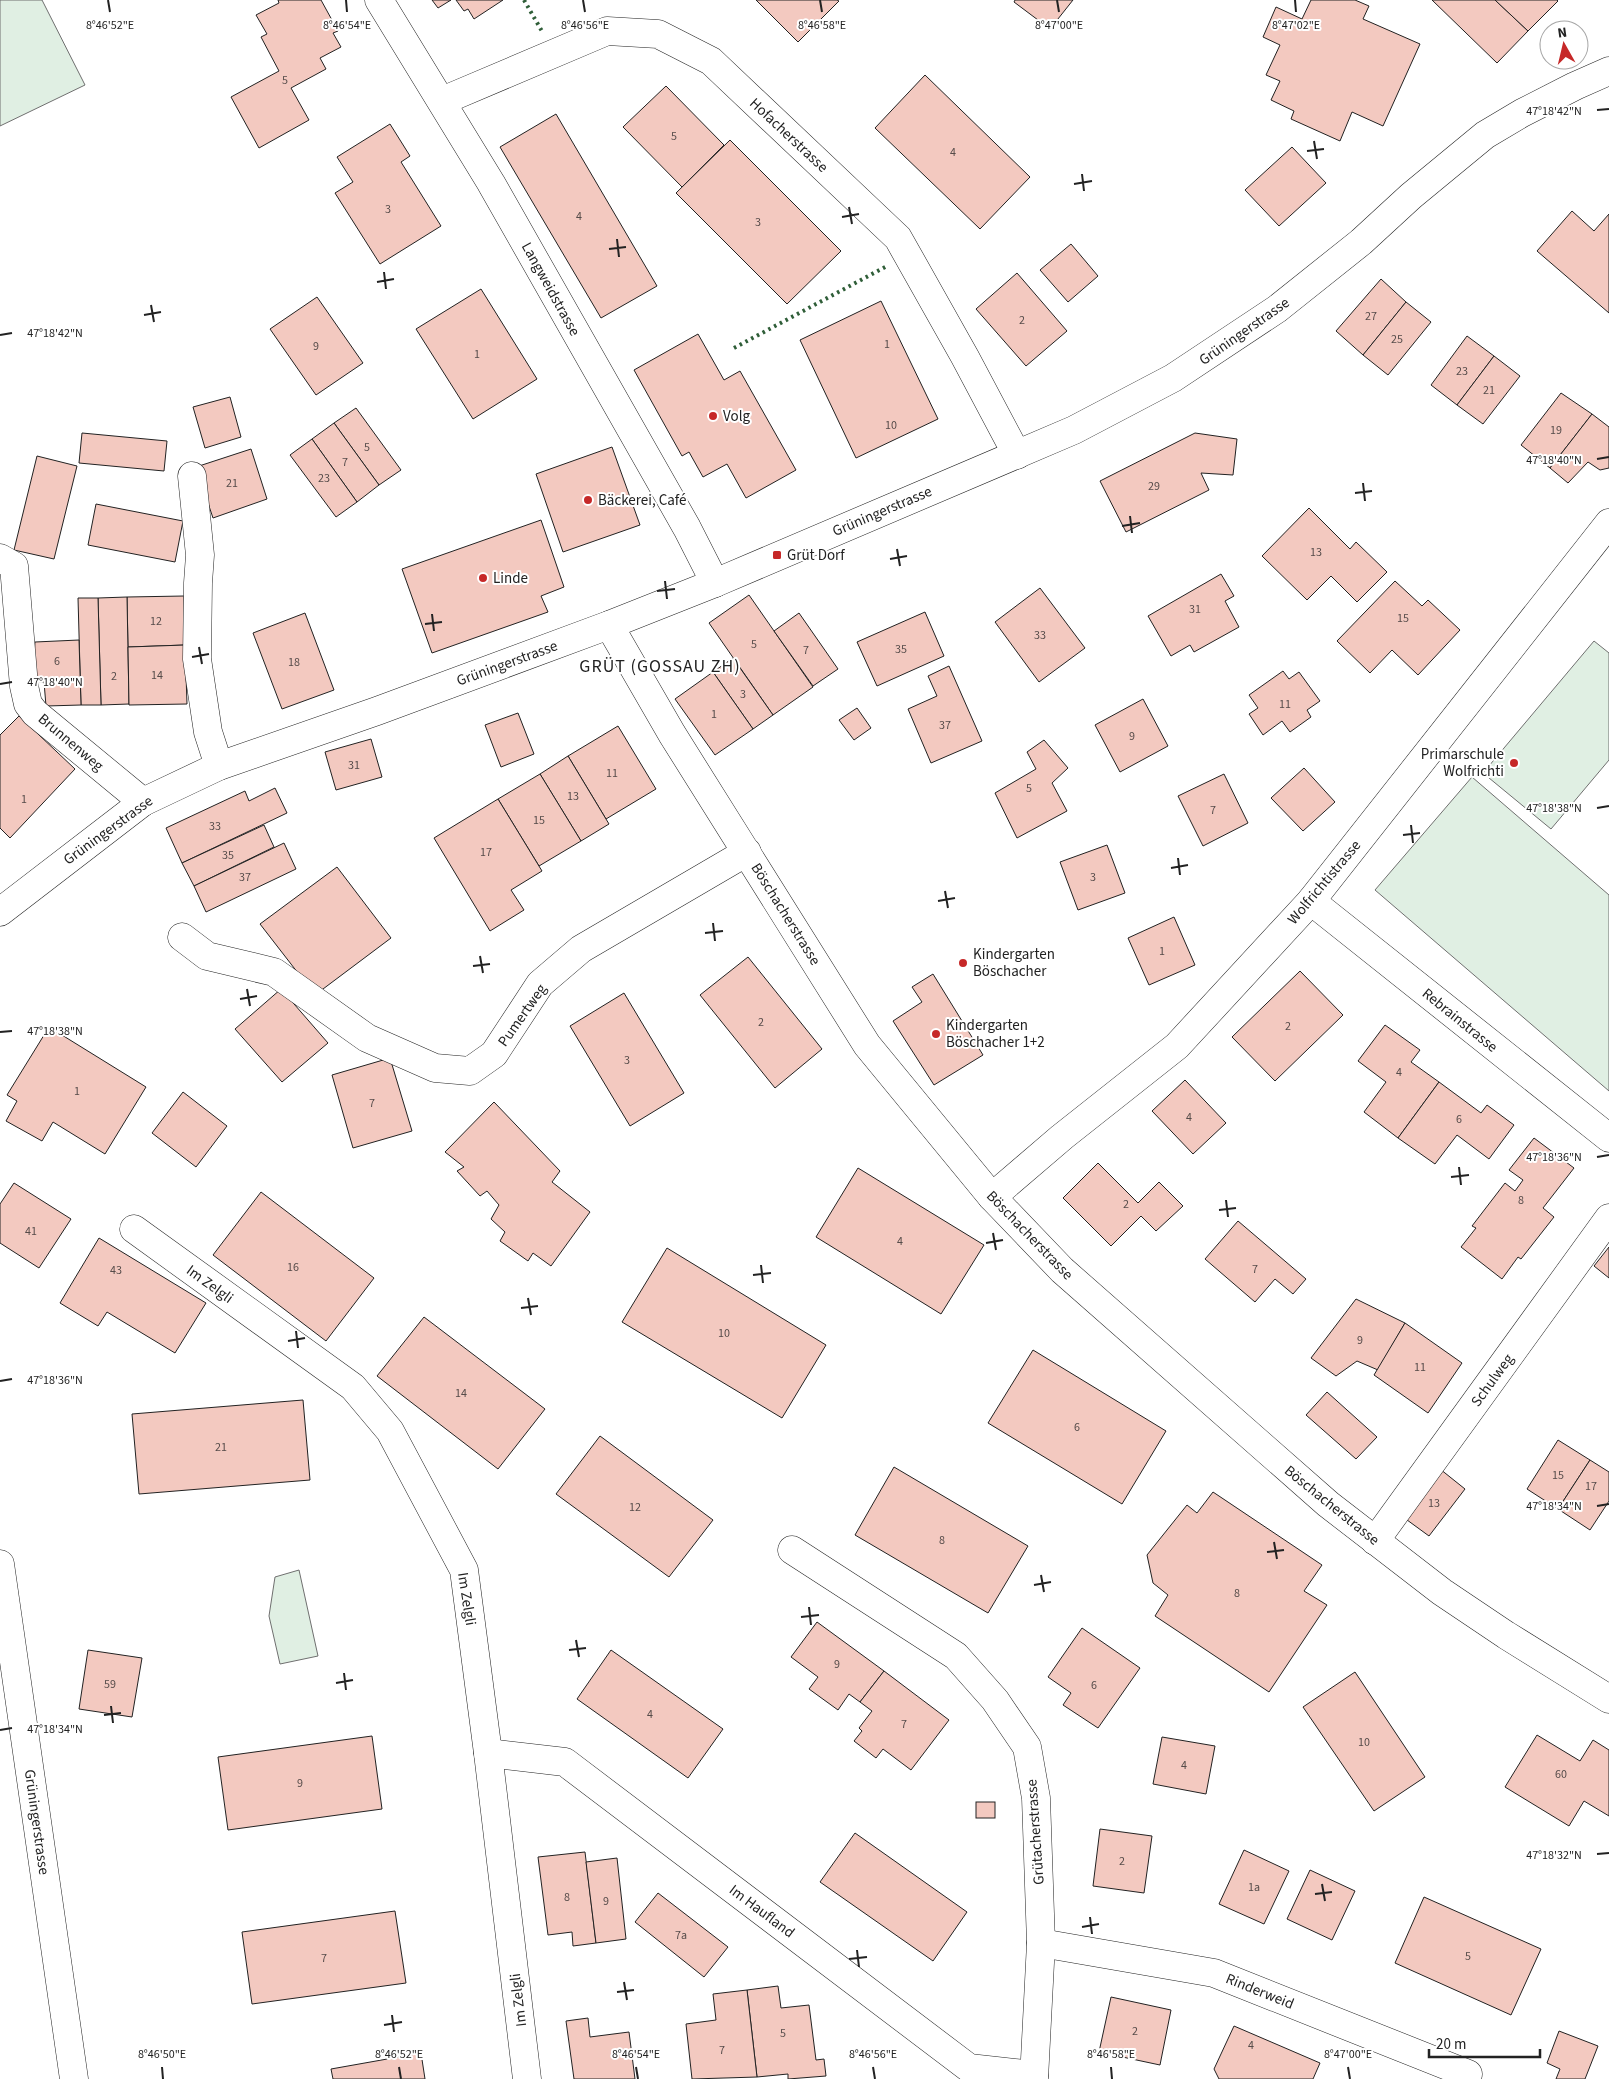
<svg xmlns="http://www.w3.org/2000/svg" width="1609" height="2079" font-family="'Source Sans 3',sans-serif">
<rect width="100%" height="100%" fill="#fff"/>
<g fill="#e0efe3" stroke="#6f6f6f">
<polygon points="0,0 42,0 85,85 0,126"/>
<polygon points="1594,641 1609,653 1609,760 1551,829 1483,773"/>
<polygon points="1472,777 1609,895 1609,1091 1375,890"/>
<polygon points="299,1570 318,1656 280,1664 269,1616 275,1577"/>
</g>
<g fill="#f3c9c0" stroke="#222">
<polygon points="278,0 321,0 338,31 333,33 341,47 320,58 326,69 291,88 309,120 259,148 231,97 279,71 261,37 267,34 256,15 279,3"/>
<polygon points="432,0 451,0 438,8"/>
<polygon points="456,0 503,0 474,19 468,9 464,11"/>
<polygon points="756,0 837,0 839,1 798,42"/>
<polygon points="1015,0 1073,0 1050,29 1014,2"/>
<polygon points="1311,0 1355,0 1369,6 1363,19 1420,44 1383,126 1352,112 1340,141 1291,119 1294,111 1271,100 1280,81 1266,75 1280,45 1263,37 1276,7 1302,19"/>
<polygon points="1432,0 1495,0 1528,31 1497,63"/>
<polygon points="1495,0 1557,0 1558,1 1528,31"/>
<polygon points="925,75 1030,177 980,229 875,128"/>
<polygon points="666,86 724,145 682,187 623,127"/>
<polygon points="556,114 657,286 601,318 500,147"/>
<polygon points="390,124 410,156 401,162 441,226 380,264 335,193 353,182 337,157"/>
<polygon points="730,140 841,251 787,304 676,193"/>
<polygon points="1292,147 1326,183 1279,226 1245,190"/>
<polygon points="1572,211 1594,231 1609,214 1609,313 1537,251"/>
<polygon points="1071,244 1098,276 1068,302 1040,270"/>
<polygon points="1017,273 1067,331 1026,366 976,309"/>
<polygon points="1381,279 1406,302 1363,355 1336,331"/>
<polygon points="481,289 537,379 473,419 416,329"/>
<polygon points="317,297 363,363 316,395 270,329"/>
<polygon points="881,301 938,419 856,458 800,340"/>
<polygon points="1406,302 1431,322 1388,375 1363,355"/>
<polygon points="698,334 724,380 740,371 796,470 746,498 727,464 703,477 689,452 682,456 634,370"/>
<polygon points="1467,336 1494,356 1457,405 1431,385"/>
<polygon points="1494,356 1520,376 1483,424 1457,405"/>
<polygon points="1561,393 1592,414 1550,468 1521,445"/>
<polygon points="230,397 241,437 205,448 193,407"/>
<polygon points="356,408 401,470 379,485 334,423"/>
<polygon points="1592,414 1609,427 1609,468 1600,470 1588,462 1568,483 1550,468"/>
<polygon points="334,423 379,485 357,502 312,439"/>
<polygon points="82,433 167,441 164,471 79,463"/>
<polygon points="1195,433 1237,439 1233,475 1201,473 1209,490 1126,532 1100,481"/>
<polygon points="312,439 357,502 336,517 290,455"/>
<polygon points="612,447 640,525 563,552 536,474"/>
<polygon points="251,449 267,499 213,518 196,467"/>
<polygon points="37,456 77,466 54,559 14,550"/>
<polygon points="96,504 183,521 175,562 88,545"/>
<polygon points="1309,508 1350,549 1356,542 1387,572 1357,602 1331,576 1307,600 1262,556"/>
<polygon points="541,520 564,587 541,596 548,612 432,653 402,569"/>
<polygon points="1221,574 1234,596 1225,601 1239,627 1194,652 1190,645 1171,656 1148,616"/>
<polygon points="1395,581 1422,606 1428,600 1460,630 1418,675 1392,650 1370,673 1337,641"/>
<polygon points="1040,588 1085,648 1039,682 995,622"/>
<polygon points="749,595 813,687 773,715 709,623"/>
<polygon points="184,596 185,645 128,647 127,597"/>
<polygon points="127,597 129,704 101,705 98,598"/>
<polygon points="78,598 98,598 101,705 81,705"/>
<polygon points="925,612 944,656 877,686 857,642"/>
<polygon points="305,613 334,690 282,709 253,633"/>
<polygon points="799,613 838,669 813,686 774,631"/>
<polygon points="79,640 81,705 46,706 44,682 32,681 35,642"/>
<polygon points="185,645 187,704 129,705 128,647"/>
<polygon points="733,658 773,715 753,729 713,672"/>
<polygon points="949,666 982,741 931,763 908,709 937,696 928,676"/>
<polygon points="1283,671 1289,679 1299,672 1320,701 1307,710 1311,717 1290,732 1282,721 1263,735 1249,714 1258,708 1249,695"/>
<polygon points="713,672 753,729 715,755 675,699"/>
<polygon points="1143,699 1168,746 1120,772 1095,725"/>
<polygon points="857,708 871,728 854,740 839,720"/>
<polygon points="518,713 534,754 501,767 485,725"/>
<polygon points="19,716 75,769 10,838 0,828 0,735"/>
<polygon points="618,726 656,789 606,819 568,756"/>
<polygon points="371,739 382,777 336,790 325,752"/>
<polygon points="1044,740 1068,768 1052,783 1067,811 1017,838 995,793 1036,769 1027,752"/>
<polygon points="568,756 609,824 581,841 540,774"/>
<polygon points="1304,768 1335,802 1303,831 1271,798"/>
<polygon points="540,774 581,841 539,866 498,799"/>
<polygon points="1224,774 1248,823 1203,846 1178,796"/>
<polygon points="275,788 287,813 182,863 166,828 245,791 249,801"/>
<polygon points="498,799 542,871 511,890 524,910 490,931 434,838"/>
<polygon points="264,825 274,847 194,886 182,863"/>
<polygon points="284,843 296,869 206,912 194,886"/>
<polygon points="1107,845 1125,893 1078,910 1060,862"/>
<polygon points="337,867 391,938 315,995 260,924"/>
<polygon points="1174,917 1195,965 1149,985 1128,938"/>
<polygon points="748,957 822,1049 775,1088 700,995"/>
<polygon points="1300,971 1343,1015 1275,1081 1232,1037"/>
<polygon points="933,974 983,1055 934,1085 893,1021 922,1002 912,987"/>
<polygon points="281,989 328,1043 282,1082 235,1029"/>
<polygon points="624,993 684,1093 630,1126 570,1026"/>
<polygon points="1385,1025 1420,1050 1411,1062 1439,1082 1398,1138 1364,1112 1386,1082 1358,1061"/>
<polygon points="49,1027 146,1087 105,1154 53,1122 42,1141 6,1121 17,1101 7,1095"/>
<polygon points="390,1058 412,1131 353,1148 332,1075"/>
<polygon points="1185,1080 1226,1123 1193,1154 1152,1111"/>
<polygon points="1439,1082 1481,1113 1487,1105 1514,1125 1489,1159 1457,1135 1435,1164 1398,1138"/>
<polygon points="183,1092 227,1126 196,1167 152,1133"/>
<polygon points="494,1102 560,1171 552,1182 590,1212 551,1266 533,1253 528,1261 500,1241 505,1232 491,1219 499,1205 487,1191 480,1196 457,1171 464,1167 445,1152"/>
<polygon points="1534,1138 1574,1168 1543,1208 1554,1217 1521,1259 1518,1257 1502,1279 1461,1247 1476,1228 1472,1226 1505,1183 1515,1191 1523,1180 1509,1170"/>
<polygon points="1098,1163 1138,1203 1159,1182 1183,1206 1156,1231 1141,1216 1111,1246 1063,1198"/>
<polygon points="858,1168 984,1245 941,1314 816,1237"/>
<polygon points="14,1183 71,1219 39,1268 0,1243 0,1204"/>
<polygon points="261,1192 374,1278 326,1341 213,1255"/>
<polygon points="1238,1221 1306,1279 1293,1294 1275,1279 1255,1302 1205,1259"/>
<polygon points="99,1238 206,1303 175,1353 107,1312 98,1326 60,1303"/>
<polygon points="1609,1247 1609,1278 1594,1266"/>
<polygon points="667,1248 826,1345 782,1418 622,1322"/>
<polygon points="1356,1299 1405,1323 1378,1370 1357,1361 1336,1376 1311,1358"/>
<polygon points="424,1317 545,1409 498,1469 377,1376"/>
<polygon points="1405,1323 1462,1363 1428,1413 1374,1375"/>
<polygon points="1033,1350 1166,1431 1122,1504 988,1423"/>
<polygon points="1327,1392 1377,1437 1356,1459 1306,1415"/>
<polygon points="303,1400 310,1480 139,1494 132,1414"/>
<polygon points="600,1436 713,1520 669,1577 556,1494"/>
<polygon points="1558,1440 1590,1460 1558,1509 1527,1489"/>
<polygon points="1590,1460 1609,1472 1609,1501 1590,1530 1558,1509"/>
<polygon points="894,1467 1028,1546 988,1613 855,1535"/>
<polygon points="1440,1469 1465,1489 1429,1536 1403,1517"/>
<polygon points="1213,1492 1322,1565 1304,1591 1327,1605 1269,1692 1155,1616 1168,1595 1153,1583 1147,1555 1187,1505 1197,1513"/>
<polygon points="817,1622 884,1671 860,1702 849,1694 838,1710 809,1689 818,1677 791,1657"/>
<polygon points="1082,1628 1140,1668 1098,1728 1063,1705 1071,1693 1048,1677"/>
<polygon points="88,1650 142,1658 132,1717 79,1709"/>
<polygon points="611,1650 723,1729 688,1778 577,1699"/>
<polygon points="884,1671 949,1720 911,1770 883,1749 876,1758 854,1741 862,1731 859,1728 872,1711 860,1702"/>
<polygon points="1355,1672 1425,1777 1374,1811 1303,1707"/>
<polygon points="1537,1735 1580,1761 1593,1740 1609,1750 1609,1816 1584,1801 1569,1826 1505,1787"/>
<polygon points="372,1736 382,1809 228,1830 218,1757"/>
<polygon points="1162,1737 1215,1746 1206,1794 1153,1784"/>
<rect x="976" y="1802" width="19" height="16"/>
<polygon points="1100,1829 1152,1836 1144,1893 1093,1886"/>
<polygon points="855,1833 967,1912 933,1961 820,1882"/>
<polygon points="1244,1850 1289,1871 1264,1924 1219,1904"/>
<polygon points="585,1852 596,1943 573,1946 572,1932 548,1935 538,1857"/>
<polygon points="617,1858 626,1939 596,1943 586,1862"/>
<polygon points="1310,1870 1355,1891 1332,1940 1287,1919"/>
<polygon points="658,1893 728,1947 704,1977 635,1922"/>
<polygon points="1424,1897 1541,1949 1511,2015 1395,1963"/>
<polygon points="395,1911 406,1983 252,2004 242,1932"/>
<polygon points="778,1986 781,2008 809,2005 816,2060 824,2059 826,2076 788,2079 788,2074 757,2077 747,1990"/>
<polygon points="747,1990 757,2077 692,2079 686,2024 716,2020 713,1994"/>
<polygon points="1111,1997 1171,2010 1160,2065 1099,2052"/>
<polygon points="588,2018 590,2037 629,2032 635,2079 574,2079 566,2021"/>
<polygon points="1234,2026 1320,2063 1313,2079 1219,2079 1214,2069"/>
<polygon points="1559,2031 1598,2046 1585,2079 1556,2079 1560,2069 1547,2063"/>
<polygon points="421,2053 425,2079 333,2079 331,2069"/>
</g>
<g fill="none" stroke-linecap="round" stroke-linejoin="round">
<g stroke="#222" stroke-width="29">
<g id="street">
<polyline points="379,0 491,183 687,528 715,583"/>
<polyline points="442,101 607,31 658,34 711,61 898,238 965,357 1017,455"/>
<polyline points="192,476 200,555 198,583 197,659 208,732 219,766"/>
<polyline points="0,558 14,566 24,686 28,704 35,713 143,802"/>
<polyline points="609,625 672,734 867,1045 992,1197 1062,1270 1328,1504 1442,1592 1506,1635 1609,1699"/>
<polyline points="1311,901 1609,1138"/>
<polyline points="182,937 207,956 274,972 367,1038 435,1068 470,1071 494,1054 540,984 581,949 747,852"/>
<polyline points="992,1197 1062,1137 1177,1046 1311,901 1609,523"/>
<polyline points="134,1229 353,1387 390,1431 464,1570 488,1753 527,2079"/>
<polyline points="1375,1541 1609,1218"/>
<polyline points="792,1550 956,1656 995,1700 1027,1747 1036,1798 1041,1943 1034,2079"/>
<polyline points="488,1753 565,1762 969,2068 1034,2075"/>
<polyline points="1041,1943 1214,1973 1468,2074"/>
</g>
</g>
<g stroke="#222" stroke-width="29">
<g id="secondary">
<polyline points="0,912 143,802 219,766 377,711 609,625 715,583 1074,430 1173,378 1277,309 1361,242 1411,196 1485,135 1522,113 1575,86 1609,71"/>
<polyline points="0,1564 74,2079"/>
</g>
</g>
<use href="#street" stroke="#fff" stroke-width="28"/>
<use href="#secondary" stroke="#fff" stroke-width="28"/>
<g stroke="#2f5e38" stroke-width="4" stroke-dasharray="2.5 4" stroke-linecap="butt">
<polyline points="524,0 543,33"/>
<polyline points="734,348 887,266"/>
</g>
</g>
<path fill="none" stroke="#222" stroke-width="2" d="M108,0L110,12M346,0L347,12M583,0L585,12M820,0L822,12M1057,0L1059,12M1295,0L1296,12M1597,110L1609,109M1314,141L1317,159M1307,151L1324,149M1082,174L1084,191M1074,184L1092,181M849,207L852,224M842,217L859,214M617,239L619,257M609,249L626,247M384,272L386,289M377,282L394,279M151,305L154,322M144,315L161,312M0,335L12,333M1597,459L1609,457M1363,483L1365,501M1355,493L1372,491M1130,516L1132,533M1122,526L1140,523M897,549L900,566M890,559L907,556M665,581L667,599M657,591L675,589M432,614L434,631M425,624L442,622M199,647L202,664M192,657L209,654M0,684L12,682M1597,808L1609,806M1411,825L1413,843M1403,835L1420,833M1178,858L1180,875M1171,868L1188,865M945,891L948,908M938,901L955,898M713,923L715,941M705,933L723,931M480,956L483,973M473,966L490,964M247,989L250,1006M240,999L257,996M0,1032L12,1031M1597,1157L1609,1155M1459,1167L1461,1185M1451,1177L1469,1175M1226,1200L1228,1217M1219,1210L1236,1208M993,1233L996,1250M986,1243L1003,1240M761,1265L763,1283M753,1275L771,1273M528,1298L531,1315M521,1308L538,1306M296,1331L298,1348M288,1341L305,1338M0,1381L12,1379M1597,1506L1609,1504M1274,1542L1277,1559M1267,1552L1284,1550M1041,1575L1044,1592M1034,1585L1051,1582M809,1607L811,1625M801,1617L819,1615M576,1640L579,1657M569,1650L586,1648M344,1673L346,1690M336,1683L353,1680M111,1706L113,1723M104,1715L121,1713M0,1730L12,1728M1597,1854L1609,1853M1322,1884L1325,1901M1315,1894L1332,1892M1090,1917L1092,1934M1082,1927L1099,1924M857,1950L859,1967M849,1959L867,1957M624,1982L627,2000M617,1992L634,1990M392,2015L394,2032M384,2025L402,2022M162,2067L163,2079M399,2067L401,2079M636,2067L638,2079M873,2067L875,2079M1111,2067L1112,2079M1348,2067L1350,2079"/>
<g fill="#c62828" stroke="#fff" stroke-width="2">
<circle cx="713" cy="416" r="5"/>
<circle cx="588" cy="500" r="5"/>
<rect x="772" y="550" width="10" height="10" rx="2.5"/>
<circle cx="483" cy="578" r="5"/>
<circle cx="1514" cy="763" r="5"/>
<circle cx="963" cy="963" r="5"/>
<circle cx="936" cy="1034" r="5"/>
</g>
<g text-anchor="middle" stroke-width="4" stroke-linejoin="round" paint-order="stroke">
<g font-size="12" fill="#564c4a">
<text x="285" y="84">5</text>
<text x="674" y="140">5</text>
<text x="953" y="156">4</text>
<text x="388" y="213">3</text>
<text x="579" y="220">4</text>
<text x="758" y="226">3</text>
<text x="1371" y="320">27</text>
<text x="1022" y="324">2</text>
<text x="1397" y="343">25</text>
<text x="887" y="348">1</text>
<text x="316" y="350">9</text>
<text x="477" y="358">1</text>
<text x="1462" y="375">23</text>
<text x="1489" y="394">21</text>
<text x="891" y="429">10</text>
<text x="1556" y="434">19</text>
<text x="367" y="451">5</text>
<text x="345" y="466">7</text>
<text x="324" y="482">23</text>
<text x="232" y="487">21</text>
<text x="1154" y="490">29</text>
<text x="1316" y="556">13</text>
<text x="1195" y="613">31</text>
<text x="1403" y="622">15</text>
<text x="156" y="625">12</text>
<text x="1040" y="639">33</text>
<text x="754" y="648">5</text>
<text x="901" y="653">35</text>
<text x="806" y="654">7</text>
<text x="57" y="665">6</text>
<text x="294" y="666">18</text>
<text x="157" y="679">14</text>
<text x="114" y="680">2</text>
<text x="743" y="698">3</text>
<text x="1285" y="708">11</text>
<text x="714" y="718">1</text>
<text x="945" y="729">37</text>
<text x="1132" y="740">9</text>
<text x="354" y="769">31</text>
<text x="612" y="777">11</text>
<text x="1029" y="792">5</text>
<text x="573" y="800">13</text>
<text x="24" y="803">1</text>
<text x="1213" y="814">7</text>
<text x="539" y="824">15</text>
<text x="215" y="830">33</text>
<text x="486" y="856">17</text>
<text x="228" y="859">35</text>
<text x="245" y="881">37</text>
<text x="1093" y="881">3</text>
<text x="1162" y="955">1</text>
<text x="761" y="1026">2</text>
<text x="1288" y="1030">2</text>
<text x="627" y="1064">3</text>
<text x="1399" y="1076">4</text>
<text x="77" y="1095">1</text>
<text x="372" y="1107">7</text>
<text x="1189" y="1121">4</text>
<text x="1459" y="1123">6</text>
<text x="1521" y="1204">8</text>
<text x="1126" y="1208">2</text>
<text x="31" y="1235">41</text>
<text x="900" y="1245">4</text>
<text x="293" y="1271">16</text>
<text x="1255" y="1273">7</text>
<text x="116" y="1274">43</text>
<text x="724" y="1337">10</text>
<text x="1360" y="1344">9</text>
<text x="1420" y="1371">11</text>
<text x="461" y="1397">14</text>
<text x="1077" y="1431">6</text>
<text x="221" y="1451">21</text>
<text x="1558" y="1479">15</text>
<text x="1591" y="1490">17</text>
<text x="1434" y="1507">13</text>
<text x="635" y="1511">12</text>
<text x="942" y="1544">8</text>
<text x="1237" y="1597">8</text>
<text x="837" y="1668">9</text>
<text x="110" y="1688">59</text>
<text x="1094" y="1689">6</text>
<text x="650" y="1718">4</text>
<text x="904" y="1728">7</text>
<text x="1364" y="1746">10</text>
<text x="1184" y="1769">4</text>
<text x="1561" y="1778">60</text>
<text x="300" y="1787">9</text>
<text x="1122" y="1865">2</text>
<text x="1254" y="1891">1a</text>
<text x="567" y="1901">8</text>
<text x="606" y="1905">9</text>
<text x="681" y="1939">7a</text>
<text x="1468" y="1960">5</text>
<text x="324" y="1962">7</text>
<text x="1135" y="2035">2</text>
<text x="783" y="2037">5</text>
<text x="1251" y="2049">4</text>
<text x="722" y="2054">7</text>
</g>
<g font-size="15" fill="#222" stroke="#fff">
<text transform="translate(789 135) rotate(43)" y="5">Hofacherstrasse</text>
<text transform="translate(551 289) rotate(61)" y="5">Langweidstrasse</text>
<text transform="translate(1244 331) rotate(-35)" y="5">Grüningerstrasse</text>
<text transform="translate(882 511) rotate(-23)" y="5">Grüningerstrasse</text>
<text transform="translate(507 663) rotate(-20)" y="5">Grüningerstrasse</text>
<text transform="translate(71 742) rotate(40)" y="5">Brunnenweg</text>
<text transform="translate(108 830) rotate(-36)" y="5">Grüningerstrasse</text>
<text transform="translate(1324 882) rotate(-50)" y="5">Wolfrichtistrasse</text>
<text transform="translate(786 914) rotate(58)" y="5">Böschacherstrasse</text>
<text transform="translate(522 1015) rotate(-55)" y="5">Pumertweg</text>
<text transform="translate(1460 1020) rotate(39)" y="5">Rebrainstrasse</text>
<text transform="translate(1030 1235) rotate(46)" y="5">Böschacherstrasse</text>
<text transform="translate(210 1284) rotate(36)" y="5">Im Zelgli</text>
<text transform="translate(1492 1380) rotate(-54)" y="5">Schulweg</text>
<text transform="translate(1332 1505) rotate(39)" y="5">Böschacherstrasse</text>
<text transform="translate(467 1599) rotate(81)" y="5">Im Zelgli</text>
<text transform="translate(37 1822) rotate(82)" y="5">Grüningerstrasse</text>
<text transform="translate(1035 1832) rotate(-94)" y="5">Grütacherstrasse</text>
<text transform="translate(762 1911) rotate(37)" y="5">Im Haufland</text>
<text transform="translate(1260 1991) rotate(22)" y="5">Rinderweid</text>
<text transform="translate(518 2000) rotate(-97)" y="5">Im Zelgli</text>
</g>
<g font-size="15" fill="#222" stroke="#fff" text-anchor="start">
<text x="723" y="421">Volg</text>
<text x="598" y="505">Bäckerei, Café</text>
<text x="787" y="560">Grüt Dorf</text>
<text x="493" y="583">Linde</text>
<text x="1504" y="759" text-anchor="end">Primarschule<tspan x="1504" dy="17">Wolfrichti</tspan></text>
<text x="973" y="959">Kindergarten<tspan x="973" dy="17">Böschacher</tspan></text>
<text x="946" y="1030">Kindergarten<tspan x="946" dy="17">Böschacher 1+2</tspan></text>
</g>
<g font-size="18" letter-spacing="1" fill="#222" stroke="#fff">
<text x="660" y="672">GRÜT (GOSSAU ZH)</text>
</g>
</g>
<g font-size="12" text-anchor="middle" fill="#222" stroke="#fff" stroke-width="4" stroke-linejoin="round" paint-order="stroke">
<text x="110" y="29">8°46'52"E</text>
<text x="347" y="29">8°46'54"E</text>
<text x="585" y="29">8°46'56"E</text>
<text x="822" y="29">8°46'58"E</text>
<text x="1059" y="29">8°47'00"E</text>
<text x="1296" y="29">8°47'02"E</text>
<text x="1554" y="115">47°18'42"N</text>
<text x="55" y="337">47°18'42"N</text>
<text x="1554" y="464">47°18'40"N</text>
<text x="55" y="686">47°18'40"N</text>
<text x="1554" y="812">47°18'38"N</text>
<text x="55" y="1035">47°18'38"N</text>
<text x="1554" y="1161">47°18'36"N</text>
<text x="55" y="1384">47°18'36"N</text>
<text x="1554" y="1510">47°18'34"N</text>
<text x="55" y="1733">47°18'34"N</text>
<text x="1554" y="1859">47°18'32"N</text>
<text x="162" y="2058">8°46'50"E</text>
<text x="399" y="2058">8°46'52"E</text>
<text x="636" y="2058">8°46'54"E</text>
<text x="873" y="2058">8°46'56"E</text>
<text x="1111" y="2058">8°46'58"E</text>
<text x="1348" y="2058">8°47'00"E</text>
</g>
<g transform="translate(1564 45) rotate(352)"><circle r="24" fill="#ffffff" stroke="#a7a7a7"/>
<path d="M0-4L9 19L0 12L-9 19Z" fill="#c62828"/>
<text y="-8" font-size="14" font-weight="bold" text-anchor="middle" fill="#222222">N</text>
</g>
<path d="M1429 2049v8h111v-8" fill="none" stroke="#222222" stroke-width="2.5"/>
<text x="1436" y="2049" font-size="15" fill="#222222" stroke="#ffffff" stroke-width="4" paint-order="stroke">20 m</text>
</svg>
